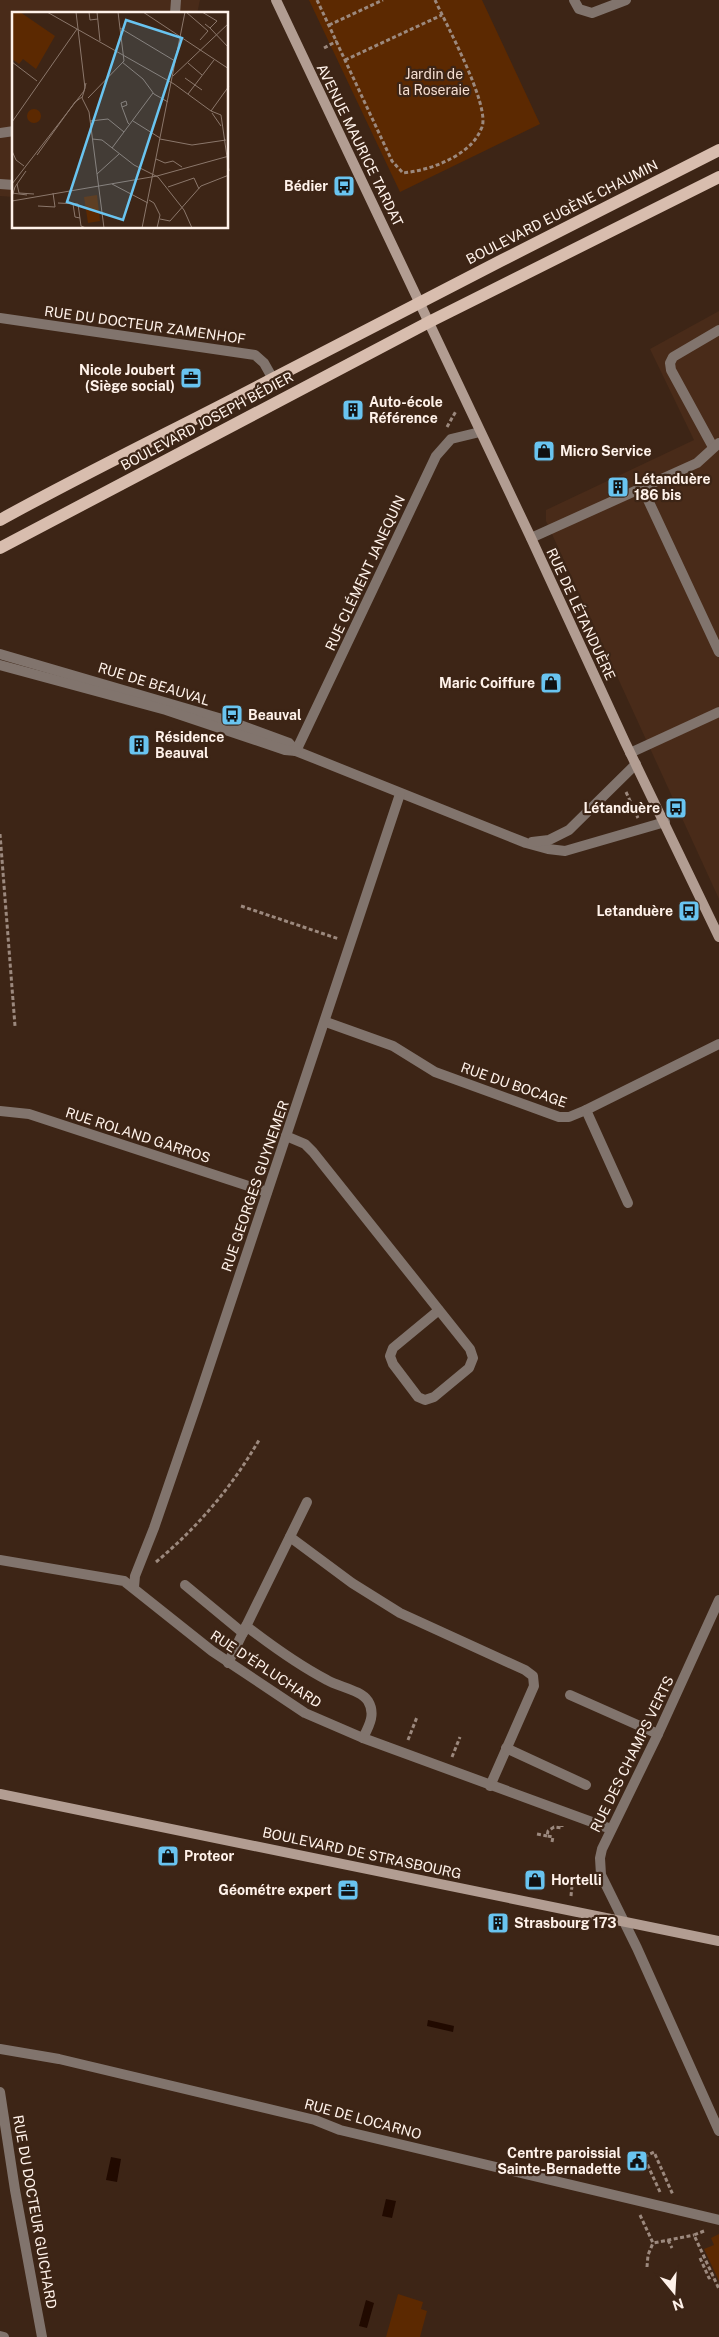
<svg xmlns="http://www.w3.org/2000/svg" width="719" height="2337" font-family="'Public Sans',sans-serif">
<rect width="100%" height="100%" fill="#3d2516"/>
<g fill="#492b19">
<polygon points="0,0 200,0 197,14 14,14 14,197 0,196"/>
<polygon points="719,311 719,899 546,521 546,510 694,440 650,349"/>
</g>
<g fill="#5c2901">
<polygon points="309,0 482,0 540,124 400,192"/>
<polygon points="719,2234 719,2281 704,2249 714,2245 711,2238"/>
<polygon points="398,2294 423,2302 421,2309 427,2311 420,2337 386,2337"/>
</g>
<g fill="#210a00">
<polygon points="428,2020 454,2026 453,2032 427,2026"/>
<polygon points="111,2157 121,2159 117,2182 106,2180"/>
<polygon points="386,2199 396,2201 392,2218 382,2216"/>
<polygon points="366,2300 374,2303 367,2328 359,2326"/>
</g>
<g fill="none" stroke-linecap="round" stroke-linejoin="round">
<g stroke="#9c897e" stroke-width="3" stroke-dasharray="4 2.5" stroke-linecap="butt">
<path d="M317,0L392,161L403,173C421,171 438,166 454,157C467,149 476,142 482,127C490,105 446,24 435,0"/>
<polyline points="329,25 383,0"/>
<polyline points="324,48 337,41"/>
<polyline points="345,60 442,15"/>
<polyline points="447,427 456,411"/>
<polyline points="626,792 638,818"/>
<polyline points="0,834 15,1026"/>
<polyline points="241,906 339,939"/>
<path d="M156,1562C198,1527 232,1487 259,1440"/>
<polyline points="408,1740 417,1717"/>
<polyline points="452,1757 460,1737"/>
<polyline points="537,1834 547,1836"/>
<polyline points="552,1842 553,1837 547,1836 548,1831 554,1827 562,1828 562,1826"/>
<polyline points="571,1896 572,1885"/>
<polyline points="660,2192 644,2157 654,2152 673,2195"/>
<polyline points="640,2215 653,2243 694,2235"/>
<polyline points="704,2231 694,2235 719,2289"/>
<polyline points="668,2240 672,2248"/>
<polyline points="700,2258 709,2278 713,2276"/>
<polyline points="647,2267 648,2255 653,2243"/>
</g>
<g stroke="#81746d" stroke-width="10">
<polyline points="175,14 176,0"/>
<polyline points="0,133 14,131"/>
<polyline points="0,184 14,185"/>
<polyline points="713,447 671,370 670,363 673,357 719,330"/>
<polyline points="642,487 719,652"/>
<polyline points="531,538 697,463 719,443"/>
<polyline points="0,654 229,721 289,743 296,751"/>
<polyline points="630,753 719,712"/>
<polyline points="290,1537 352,1583 400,1613 525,1670 533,1676 534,1686 490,1786"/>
<polyline points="185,1585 243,1633"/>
<path d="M246,1626C272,1646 298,1665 327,1680C339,1687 361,1690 368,1701C376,1714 369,1726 363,1738"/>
<polyline points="228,1663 307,1502"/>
<polyline points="570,1695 658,1734"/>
<polyline points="506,1748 586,1785"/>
</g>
<g stroke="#81746d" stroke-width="10">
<polyline points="574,0 579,9 592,13 626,0"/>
<polyline points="0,318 255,355 264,363 273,379"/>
<polyline points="0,665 166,710 285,750 296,751 526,843 548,849 565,851 665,822"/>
<polyline points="296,751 436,456 451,439 480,432"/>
<polyline points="532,842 549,840 569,830 636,764"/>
<polyline points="326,1022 393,1046 435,1072 559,1117 569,1117 586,1110 719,1044"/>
<polyline points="586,1110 628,1203"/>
<polyline points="0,1111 29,1114 267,1192"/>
<polyline points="286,1136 305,1144 313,1152 470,1349 473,1358 469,1368 434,1397 425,1400 418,1397 393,1364 390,1356 393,1348 439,1310"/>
<polyline points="0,1560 124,1581 212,1651 305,1713 363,1738 611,1829"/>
<polyline points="134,1587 135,1576 154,1528 198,1400 400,794"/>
<polyline points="719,1600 658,1734 602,1849 600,1858 601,1875 637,1948 719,2131"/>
<polyline points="0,2049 59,2059 315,2120 340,2130 719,2220"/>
<polyline points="0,2092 15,2190 42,2337"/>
<polyline points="0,2336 4,2337"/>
</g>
<g stroke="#b29d92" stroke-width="10">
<polyline points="276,0 531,538 625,742 719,937"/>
<polyline points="0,1794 719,1941"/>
</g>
<g stroke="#d8bdae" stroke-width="12">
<path d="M0,520C90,470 183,426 274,378C422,301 570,225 719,150"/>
<polyline points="0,548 429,322 719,177"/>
</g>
</g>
<defs>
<g id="bus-square" transform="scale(1.125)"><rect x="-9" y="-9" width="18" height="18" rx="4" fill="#69c4f0" stroke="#3d2516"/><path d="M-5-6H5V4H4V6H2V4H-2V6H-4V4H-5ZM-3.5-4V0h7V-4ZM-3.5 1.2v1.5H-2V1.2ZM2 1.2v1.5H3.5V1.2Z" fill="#111"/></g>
<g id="office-square" transform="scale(1.125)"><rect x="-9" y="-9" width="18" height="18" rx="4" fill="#69c4f0" stroke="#3d2516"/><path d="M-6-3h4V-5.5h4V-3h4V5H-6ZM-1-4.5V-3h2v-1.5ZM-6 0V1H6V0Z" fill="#111"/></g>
<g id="building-square" transform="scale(1.125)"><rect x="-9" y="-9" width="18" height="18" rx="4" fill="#69c4f0" stroke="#3d2516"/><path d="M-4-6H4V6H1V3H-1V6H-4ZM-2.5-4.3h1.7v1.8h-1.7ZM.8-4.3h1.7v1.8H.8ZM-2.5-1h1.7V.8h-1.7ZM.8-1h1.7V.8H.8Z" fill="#111"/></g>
<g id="shop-square" transform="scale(1.125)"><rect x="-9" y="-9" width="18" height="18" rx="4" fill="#69c4f0" stroke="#3d2516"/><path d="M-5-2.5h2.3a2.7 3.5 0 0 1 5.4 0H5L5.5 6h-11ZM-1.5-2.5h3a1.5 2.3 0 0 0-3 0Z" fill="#111"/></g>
<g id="civic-square" transform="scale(1.125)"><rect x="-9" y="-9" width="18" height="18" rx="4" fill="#69c4f0" stroke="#3d2516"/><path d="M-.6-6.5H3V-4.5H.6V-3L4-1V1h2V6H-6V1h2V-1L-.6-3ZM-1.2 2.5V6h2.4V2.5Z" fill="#111"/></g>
</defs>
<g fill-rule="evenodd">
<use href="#bus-square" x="344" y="186"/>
<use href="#office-square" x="191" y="378"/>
<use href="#building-square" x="353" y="410"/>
<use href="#shop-square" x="544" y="451"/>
<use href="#building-square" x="618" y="487"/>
<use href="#shop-square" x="551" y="683"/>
<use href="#bus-square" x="232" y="715"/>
<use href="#building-square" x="139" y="745"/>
<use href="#bus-square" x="676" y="808"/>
<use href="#bus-square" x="689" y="911"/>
<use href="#shop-square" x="168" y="1856"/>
<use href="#shop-square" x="535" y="1880"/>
<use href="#office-square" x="348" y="1890"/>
<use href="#building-square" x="498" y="1923"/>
<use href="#civic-square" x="637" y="2161"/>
</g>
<g text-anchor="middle" stroke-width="4.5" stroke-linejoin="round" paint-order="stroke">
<g font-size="14" fill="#f5ded1" stroke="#3d2516">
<text x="434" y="79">Jardin de<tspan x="434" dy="16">la Roseraie</tspan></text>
</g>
<g font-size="14" fill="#fff2ea" stroke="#3d2516">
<text transform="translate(360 145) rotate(64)" y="5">AVENUE MAURICE TARDAT</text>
<text transform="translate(562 212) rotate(-27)" y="5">BOULEVARD EUGÈNE CHAUMIN</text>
<text transform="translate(145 325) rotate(8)" y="5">RUE DU DOCTEUR ZAMENHOF</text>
<text transform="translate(207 421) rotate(-28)" y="5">BOULEVARD JOSEPH BÉDIER</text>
<text transform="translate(365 573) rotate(-65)" y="5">RUE CLÉMENT JANEQUIN</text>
<text transform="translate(581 614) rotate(65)" y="5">RUE DE LÉTANDUÈRE</text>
<text transform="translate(154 684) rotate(17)" y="5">RUE DE BEAUVAL</text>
<text transform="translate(514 1085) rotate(19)" y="5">RUE DU BOCAGE</text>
<text transform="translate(138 1135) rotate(18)" y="5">RUE ROLAND GARROS</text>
<text transform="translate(255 1186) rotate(-71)" y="5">RUE GEORGES GUYNEMER</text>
<text transform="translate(266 1669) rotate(33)" y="5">RUE D'ÉPLUCHARD</text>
<text transform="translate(632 1754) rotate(-64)" y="5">RUE DES CHAMPS VERTS</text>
<text transform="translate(362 1853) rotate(12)" y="5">BOULEVARD DE STRASBOURG</text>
<text transform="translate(363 2119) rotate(15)" y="5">RUE DE LOCARNO</text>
<text transform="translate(35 2212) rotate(80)" y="5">RUE DU DOCTEUR GUICHARD</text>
</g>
<g font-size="14" font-weight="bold" fill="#fff2ea" stroke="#3d2516" text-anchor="start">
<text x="328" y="191" text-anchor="end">Bédier</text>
<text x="175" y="375" text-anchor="end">Nicole Joubert<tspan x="175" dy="16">(Siège social)</tspan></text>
<text x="369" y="407">Auto-école<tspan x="369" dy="16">Référence</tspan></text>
<text x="560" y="456">Micro Service</text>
<text x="634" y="484">Létanduère<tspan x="634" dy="16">186 bis</tspan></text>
<text x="535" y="688" text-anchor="end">Maric Coiffure</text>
<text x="248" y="720">Beauval</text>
<text x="155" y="742">Résidence<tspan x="155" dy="16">Beauval</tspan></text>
<text x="660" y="813" text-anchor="end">Létanduère</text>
<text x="673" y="916" text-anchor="end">Letanduère</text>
<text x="184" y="1861">Proteor</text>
<text x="551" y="1885">Hortelli</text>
<text x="332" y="1895" text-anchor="end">Géométre expert</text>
<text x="514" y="1928">Strasbourg 173</text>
<text x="621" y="2158" text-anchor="end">Centre paroissial<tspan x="621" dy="16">Sainte-Bernadette</tspan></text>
</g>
</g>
<g transform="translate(12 12)">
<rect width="216" height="216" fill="#3d2516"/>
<path d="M0,0H8L43,24L24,57L11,47L7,52L0,47ZM15 104a7 7 0 1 1 14 0a7 7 0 1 1-14 0ZM85,183L88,209L76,211L72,185Z" fill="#5c2901"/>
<path fill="none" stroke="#8b776b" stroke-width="1" d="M35,0L162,72L199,99L209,103L217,159M64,0L73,76L70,86L77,100L92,216M77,0L78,8L86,7M85,0L88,29M131,0L217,57M174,0L196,19L188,28M190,0L205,9L198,16L193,12M108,16L163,49M198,16L217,36M0,50L25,69M110,50L131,67L142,82L156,90M176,51L190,63M161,64L217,11M173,66L190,78M176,82L202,48M76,86L112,49L106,0M110,95L115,93L114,89L109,91L110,95L116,111L118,113M199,99L217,74M200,101L209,114M78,109L96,107L112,120M121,109L148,126M0,110L65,17M80,127L90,128L122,153L146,165L172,198L180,216M148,127L180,133L214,128M100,136L141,81M0,139L4,148L12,154M25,143L63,90L70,85M144,147L153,151L161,149L170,155M85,162L107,142M0,172L72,79L74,71M5,172L7,181L22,182M100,172L136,191M156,175L182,166L187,177M0,181L15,183M0,185L3,175L14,159M137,188L142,191L148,203L145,216M0,189L145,164L217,144M46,191L66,192L69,214L74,216M61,192L63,205L68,206M26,194L43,195L41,181M148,207L158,209L189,174L217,163M130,216L173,0"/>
<path fill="#69c4f0" fill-opacity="0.15" stroke="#69c4f0" stroke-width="2.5" d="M114,8L170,26L111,208L55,190Z"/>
<rect width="216" height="216" fill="none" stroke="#fff2ea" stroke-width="2.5"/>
</g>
<g transform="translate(674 2292) rotate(162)" stroke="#3d2516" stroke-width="4" paint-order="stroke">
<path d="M0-4L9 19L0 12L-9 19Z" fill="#fff2ea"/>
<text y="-8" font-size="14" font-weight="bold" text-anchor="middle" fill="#fff2ea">N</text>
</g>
</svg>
